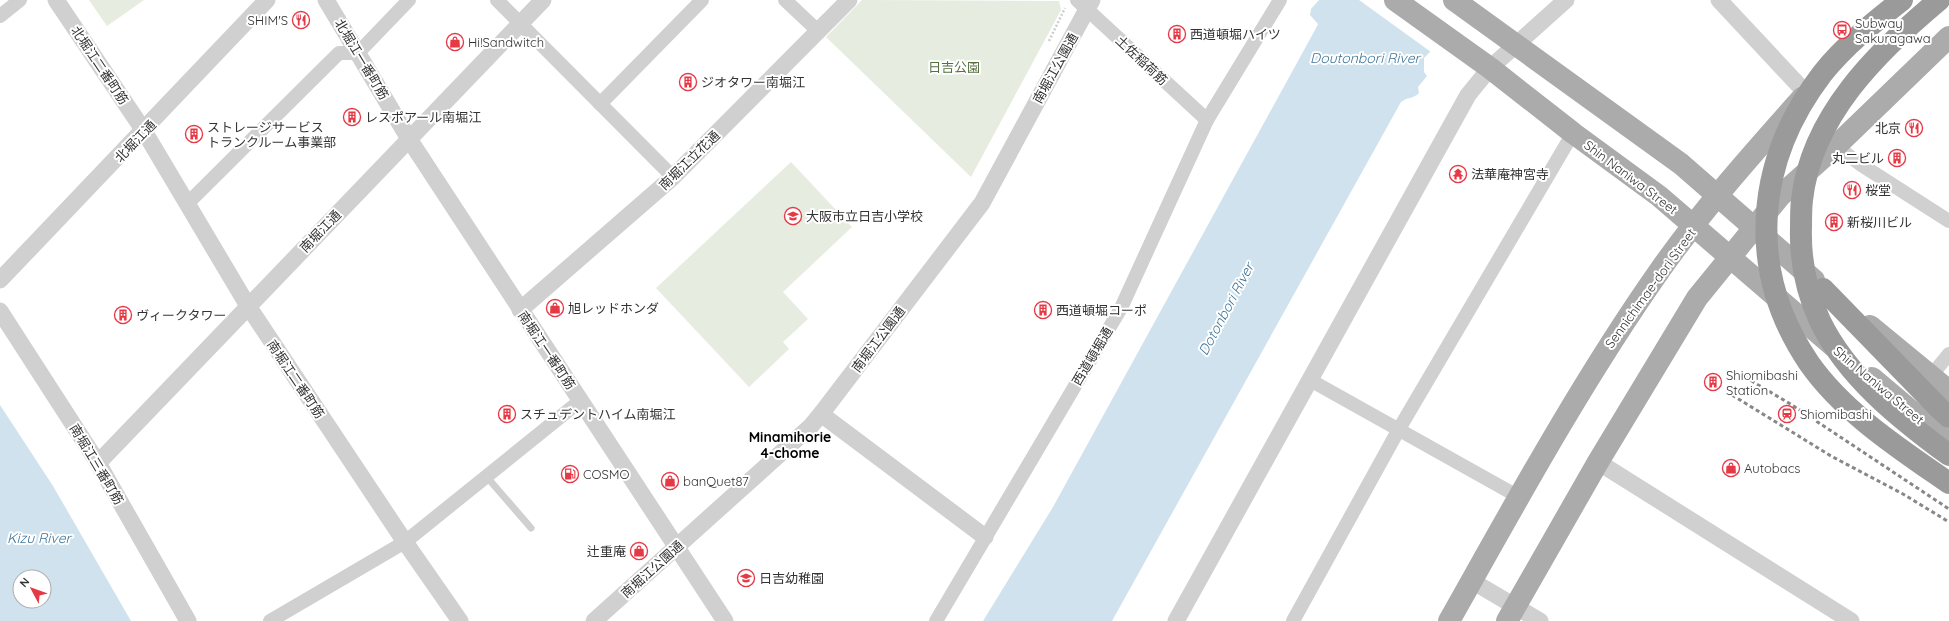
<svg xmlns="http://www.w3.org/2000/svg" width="1949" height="621" font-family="Quicksand,'Noto Sans JP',sans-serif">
<rect width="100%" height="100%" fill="#fff"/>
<g fill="#e6ecdf">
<polygon points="89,0 144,0 107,26"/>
<polygon points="862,0 1059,1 1061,10 971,177 826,37"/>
<polygon points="791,162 852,227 783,292 808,319 783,342 789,349 749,387 656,288"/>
</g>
<g fill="#cfe2ee" fill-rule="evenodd">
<path d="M1319,0H1481L1424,58V72L1427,76L1418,87L1419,93C1413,99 1407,97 1401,102L1112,621H983L1053,507L1315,30L1318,24L1310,15L1311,9Z"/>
<path d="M0,405L53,486L131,621H0ZM20,577H44V601H20Z"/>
</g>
<polygon fill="#fff" points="1359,0 1483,0 1431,52"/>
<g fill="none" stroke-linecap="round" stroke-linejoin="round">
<polyline stroke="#cdcdcd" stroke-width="2.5" stroke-dasharray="2 2" stroke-linecap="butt" points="1049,41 1065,8"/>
<polyline stroke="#d0d0d0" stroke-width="7" points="486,476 531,528"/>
<g stroke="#d0d0d0" stroke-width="14">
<polyline points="497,0 673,177"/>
<polyline points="785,0 819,32"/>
<polyline points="1077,0 1207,120"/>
<polyline points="0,16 20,0"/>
<polyline points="600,104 702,0"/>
<polyline points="1836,146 1860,164 1949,221"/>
<polyline points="187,204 339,53 358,53 409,0"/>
<polyline points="1931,376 1949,354"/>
<polyline points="1310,380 1519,497"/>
<polyline points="270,621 405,542 580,401"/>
<polyline points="936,621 1121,308 1207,120 1280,0"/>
<polyline points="1293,621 1399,429 1573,133"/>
</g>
<g stroke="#d0d0d0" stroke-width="17">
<polyline points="56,0 144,131 248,306 405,542 460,621"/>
<polyline points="326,0 409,139 725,621"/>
<polyline points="1719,0 1806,93"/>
<polyline points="0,280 267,0"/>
<polyline points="520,310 673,177 849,0"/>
<polyline points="0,311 98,463 188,621"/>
<polyline points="821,414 985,537"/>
<polyline points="1598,462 1851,621"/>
<polyline points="98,463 543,0"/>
<polyline points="1472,581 1540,621"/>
<polyline points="594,621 811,426 821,414 982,203 1092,0"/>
<polyline points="1176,621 1468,95 1490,68 1566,0"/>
</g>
<g stroke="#ababab" stroke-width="22">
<polyline points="1395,0 1490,68 1573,133 1659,196 1833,346"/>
<polyline points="1454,0 1681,164 1814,280"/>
<polyline points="1870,326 1949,391"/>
<polyline points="1872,378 1948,442"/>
<path d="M1449,621C1516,502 1582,381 1660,270C1703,209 1753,153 1802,98"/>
<polyline points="1507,621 1598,462 1697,298 1780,196 1836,146 1949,37"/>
</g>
<polyline stroke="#9a9a9a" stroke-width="22" points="1823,289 1938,407 1949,417"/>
<g stroke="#888" stroke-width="3" stroke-dasharray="4 3" stroke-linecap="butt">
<polyline points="1745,377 1792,405 1949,509"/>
<polyline points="1732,395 1831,456 1903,494 1949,522"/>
</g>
<g stroke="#9a9a9a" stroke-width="22">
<path d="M1902,0C1874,22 1844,46 1822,74C1755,162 1746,270 1809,363C1844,413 1900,449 1949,483"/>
<path d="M1939,0C1878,51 1811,116 1802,200C1801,208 1801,218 1801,227C1800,259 1806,291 1820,321C1847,377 1900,419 1949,455"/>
</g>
</g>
<defs>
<g id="restaurant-ring" transform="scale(0.9)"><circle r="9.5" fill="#fff" stroke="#e63946" stroke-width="1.5"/><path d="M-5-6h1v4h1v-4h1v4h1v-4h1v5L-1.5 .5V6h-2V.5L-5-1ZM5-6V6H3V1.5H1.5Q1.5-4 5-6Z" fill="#e63946"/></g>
<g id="bus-ring" transform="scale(0.9)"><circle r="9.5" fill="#fff" stroke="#e63946" stroke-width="1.5"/><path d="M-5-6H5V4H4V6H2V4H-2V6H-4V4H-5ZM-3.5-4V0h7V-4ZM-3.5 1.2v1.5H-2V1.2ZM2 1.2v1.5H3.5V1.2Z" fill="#e63946"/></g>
<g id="building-ring" transform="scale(0.9)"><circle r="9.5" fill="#fff" stroke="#e63946" stroke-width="1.5"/><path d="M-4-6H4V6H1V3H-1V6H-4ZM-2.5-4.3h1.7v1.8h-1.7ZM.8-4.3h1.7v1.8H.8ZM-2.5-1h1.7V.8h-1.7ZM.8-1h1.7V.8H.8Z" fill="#e63946"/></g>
<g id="shop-ring" transform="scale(0.9)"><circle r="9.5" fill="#fff" stroke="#e63946" stroke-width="1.5"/><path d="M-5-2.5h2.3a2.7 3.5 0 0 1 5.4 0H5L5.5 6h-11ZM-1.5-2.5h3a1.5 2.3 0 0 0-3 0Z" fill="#e63946"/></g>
<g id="temple-ring" transform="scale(0.9)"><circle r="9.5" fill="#fff" stroke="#e63946" stroke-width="1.5"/><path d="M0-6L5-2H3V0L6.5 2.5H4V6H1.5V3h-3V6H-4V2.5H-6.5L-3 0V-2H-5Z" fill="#e63946"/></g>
<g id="school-ring" transform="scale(0.9)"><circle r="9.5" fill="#fff" stroke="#e63946" stroke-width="1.5"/><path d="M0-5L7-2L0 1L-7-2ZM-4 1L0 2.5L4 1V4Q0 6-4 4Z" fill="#e63946"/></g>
<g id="station-ring" transform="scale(0.9)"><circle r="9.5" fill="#fff" stroke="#e63946" stroke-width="1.5"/><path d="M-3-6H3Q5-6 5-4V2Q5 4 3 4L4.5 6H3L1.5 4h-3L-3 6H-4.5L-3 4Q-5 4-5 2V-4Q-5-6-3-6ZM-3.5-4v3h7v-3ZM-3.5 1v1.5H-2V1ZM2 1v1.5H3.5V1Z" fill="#e63946"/></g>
<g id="fuel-ring" transform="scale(0.9)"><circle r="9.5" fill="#fff" stroke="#e63946" stroke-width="1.5"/><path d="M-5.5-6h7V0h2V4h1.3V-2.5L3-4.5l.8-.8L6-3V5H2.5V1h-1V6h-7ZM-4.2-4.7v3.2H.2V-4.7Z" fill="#e63946"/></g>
</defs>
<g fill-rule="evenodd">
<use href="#restaurant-ring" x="301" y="20"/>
<use href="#bus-ring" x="1842" y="30"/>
<use href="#building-ring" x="1177" y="34"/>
<use href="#shop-ring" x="455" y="42"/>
<use href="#building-ring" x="688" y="82"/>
<use href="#building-ring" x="352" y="117"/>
<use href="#restaurant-ring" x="1914" y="128"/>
<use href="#building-ring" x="194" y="134"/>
<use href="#building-ring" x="1897" y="158"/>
<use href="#temple-ring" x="1458" y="174"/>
<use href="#restaurant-ring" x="1852" y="190"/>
<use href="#school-ring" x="793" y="216"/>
<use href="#building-ring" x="1834" y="222"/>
<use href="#shop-ring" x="555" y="308"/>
<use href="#building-ring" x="1043" y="310"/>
<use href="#building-ring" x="123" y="315"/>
<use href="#building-ring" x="1713" y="382"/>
<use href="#building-ring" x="507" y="414"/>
<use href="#station-ring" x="1787" y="414"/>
<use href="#shop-ring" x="1731" y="468"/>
<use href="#fuel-ring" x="570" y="474"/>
<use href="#shop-ring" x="670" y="481"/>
<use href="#shop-ring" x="639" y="551"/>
<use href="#school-ring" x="746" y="578"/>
</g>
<g text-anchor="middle" stroke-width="4" stroke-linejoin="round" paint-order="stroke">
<g font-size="13" fill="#333" stroke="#fff" text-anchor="start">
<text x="288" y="25" text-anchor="end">SHIM'S</text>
<text x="1855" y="28">Subway<tspan x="1855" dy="15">Sakuragawa</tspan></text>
<text x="1190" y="39">西道頓堀ハイツ</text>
<text x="468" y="47">Hi!Sandwitch</text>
<text x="701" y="87">ジオタワー南堀江</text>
<text x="365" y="122">レスポアール南堀江</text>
<text x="207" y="132">ストレージサービス<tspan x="207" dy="15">トランクルーム事業部</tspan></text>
<text x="1901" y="133" text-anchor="end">北京</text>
<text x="1884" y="163" text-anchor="end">丸二ビル</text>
<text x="1471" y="179">法華庵神宮寺</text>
<text x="1865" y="195">桜堂</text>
<text x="806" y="221">大阪市立日吉小学校</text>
<text x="1847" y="227">新桜川ビル</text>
<text x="568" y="313">旭レッドホンダ</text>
<text x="1056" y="315">西道頓堀コーポ</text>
<text x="136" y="320">ヴィークタワー</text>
<text x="1726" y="380">Shiomibashi<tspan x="1726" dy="15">Station</tspan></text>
<text x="520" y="419">スチュデントハイム南堀江</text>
<text x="1800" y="419">Shiomibashi</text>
<text x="1744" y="473">Autobacs</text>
<text x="583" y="479">COSMO</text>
<text x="683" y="486">banQuet87</text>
<text x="626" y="556" text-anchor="end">辻重庵</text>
<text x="759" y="583">日吉幼稚園</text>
</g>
<g font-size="13" fill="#333" stroke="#fff">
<text transform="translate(362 59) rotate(59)" y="5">北堀江一番町筋</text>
<text transform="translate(1142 60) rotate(43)" y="5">土佐稲荷筋</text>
<text transform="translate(100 65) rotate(56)" y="5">北堀江二番町筋</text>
<text transform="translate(1055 68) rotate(-61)" y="5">南堀江公園通</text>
<text transform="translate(135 141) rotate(-46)" y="5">北堀江通</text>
<text transform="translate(689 160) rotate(-44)" y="5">南堀江立花通</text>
<text transform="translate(1631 177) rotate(37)" y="5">Shin Naniwa Street</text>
<text transform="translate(320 231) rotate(-46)" y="5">南堀江通</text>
<text transform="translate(1650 288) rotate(-54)" y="5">Sennichimae-dori Street</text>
<text transform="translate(878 339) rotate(-53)" y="5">南堀江公園通</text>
<text transform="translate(547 350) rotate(56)" y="5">南堀江一番町筋</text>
<text transform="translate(1092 356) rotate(-59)" y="5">西道頓堀通</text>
<text transform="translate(296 379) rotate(56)" y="5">南堀江二番町筋</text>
<text transform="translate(1879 385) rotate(40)" y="5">Shin Naniwa Street</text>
<text transform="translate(97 464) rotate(59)" y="5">南堀江三番町筋</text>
<text transform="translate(652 569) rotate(-42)" y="5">南堀江公園通</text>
</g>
<g font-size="13" fill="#56703f" stroke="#fff">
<text x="954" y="72">日吉公園</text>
</g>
<g font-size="14" font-style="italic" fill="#3f7597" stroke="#fff">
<text x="1365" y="63">Doutonbori River</text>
<text transform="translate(1226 309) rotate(-62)" y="5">Dotonbori River</text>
<text x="39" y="543">Kizu River</text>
</g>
<g font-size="14" font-weight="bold" fill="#000" stroke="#fff">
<text x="790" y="442">Minamihorie<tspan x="790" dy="16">4-chome</tspan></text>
</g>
</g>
<g transform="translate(32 589) rotate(311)"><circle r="19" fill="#ffffff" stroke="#adadad"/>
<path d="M0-3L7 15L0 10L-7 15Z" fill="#e63946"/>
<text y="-6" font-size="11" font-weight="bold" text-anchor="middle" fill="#333333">N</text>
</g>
</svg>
